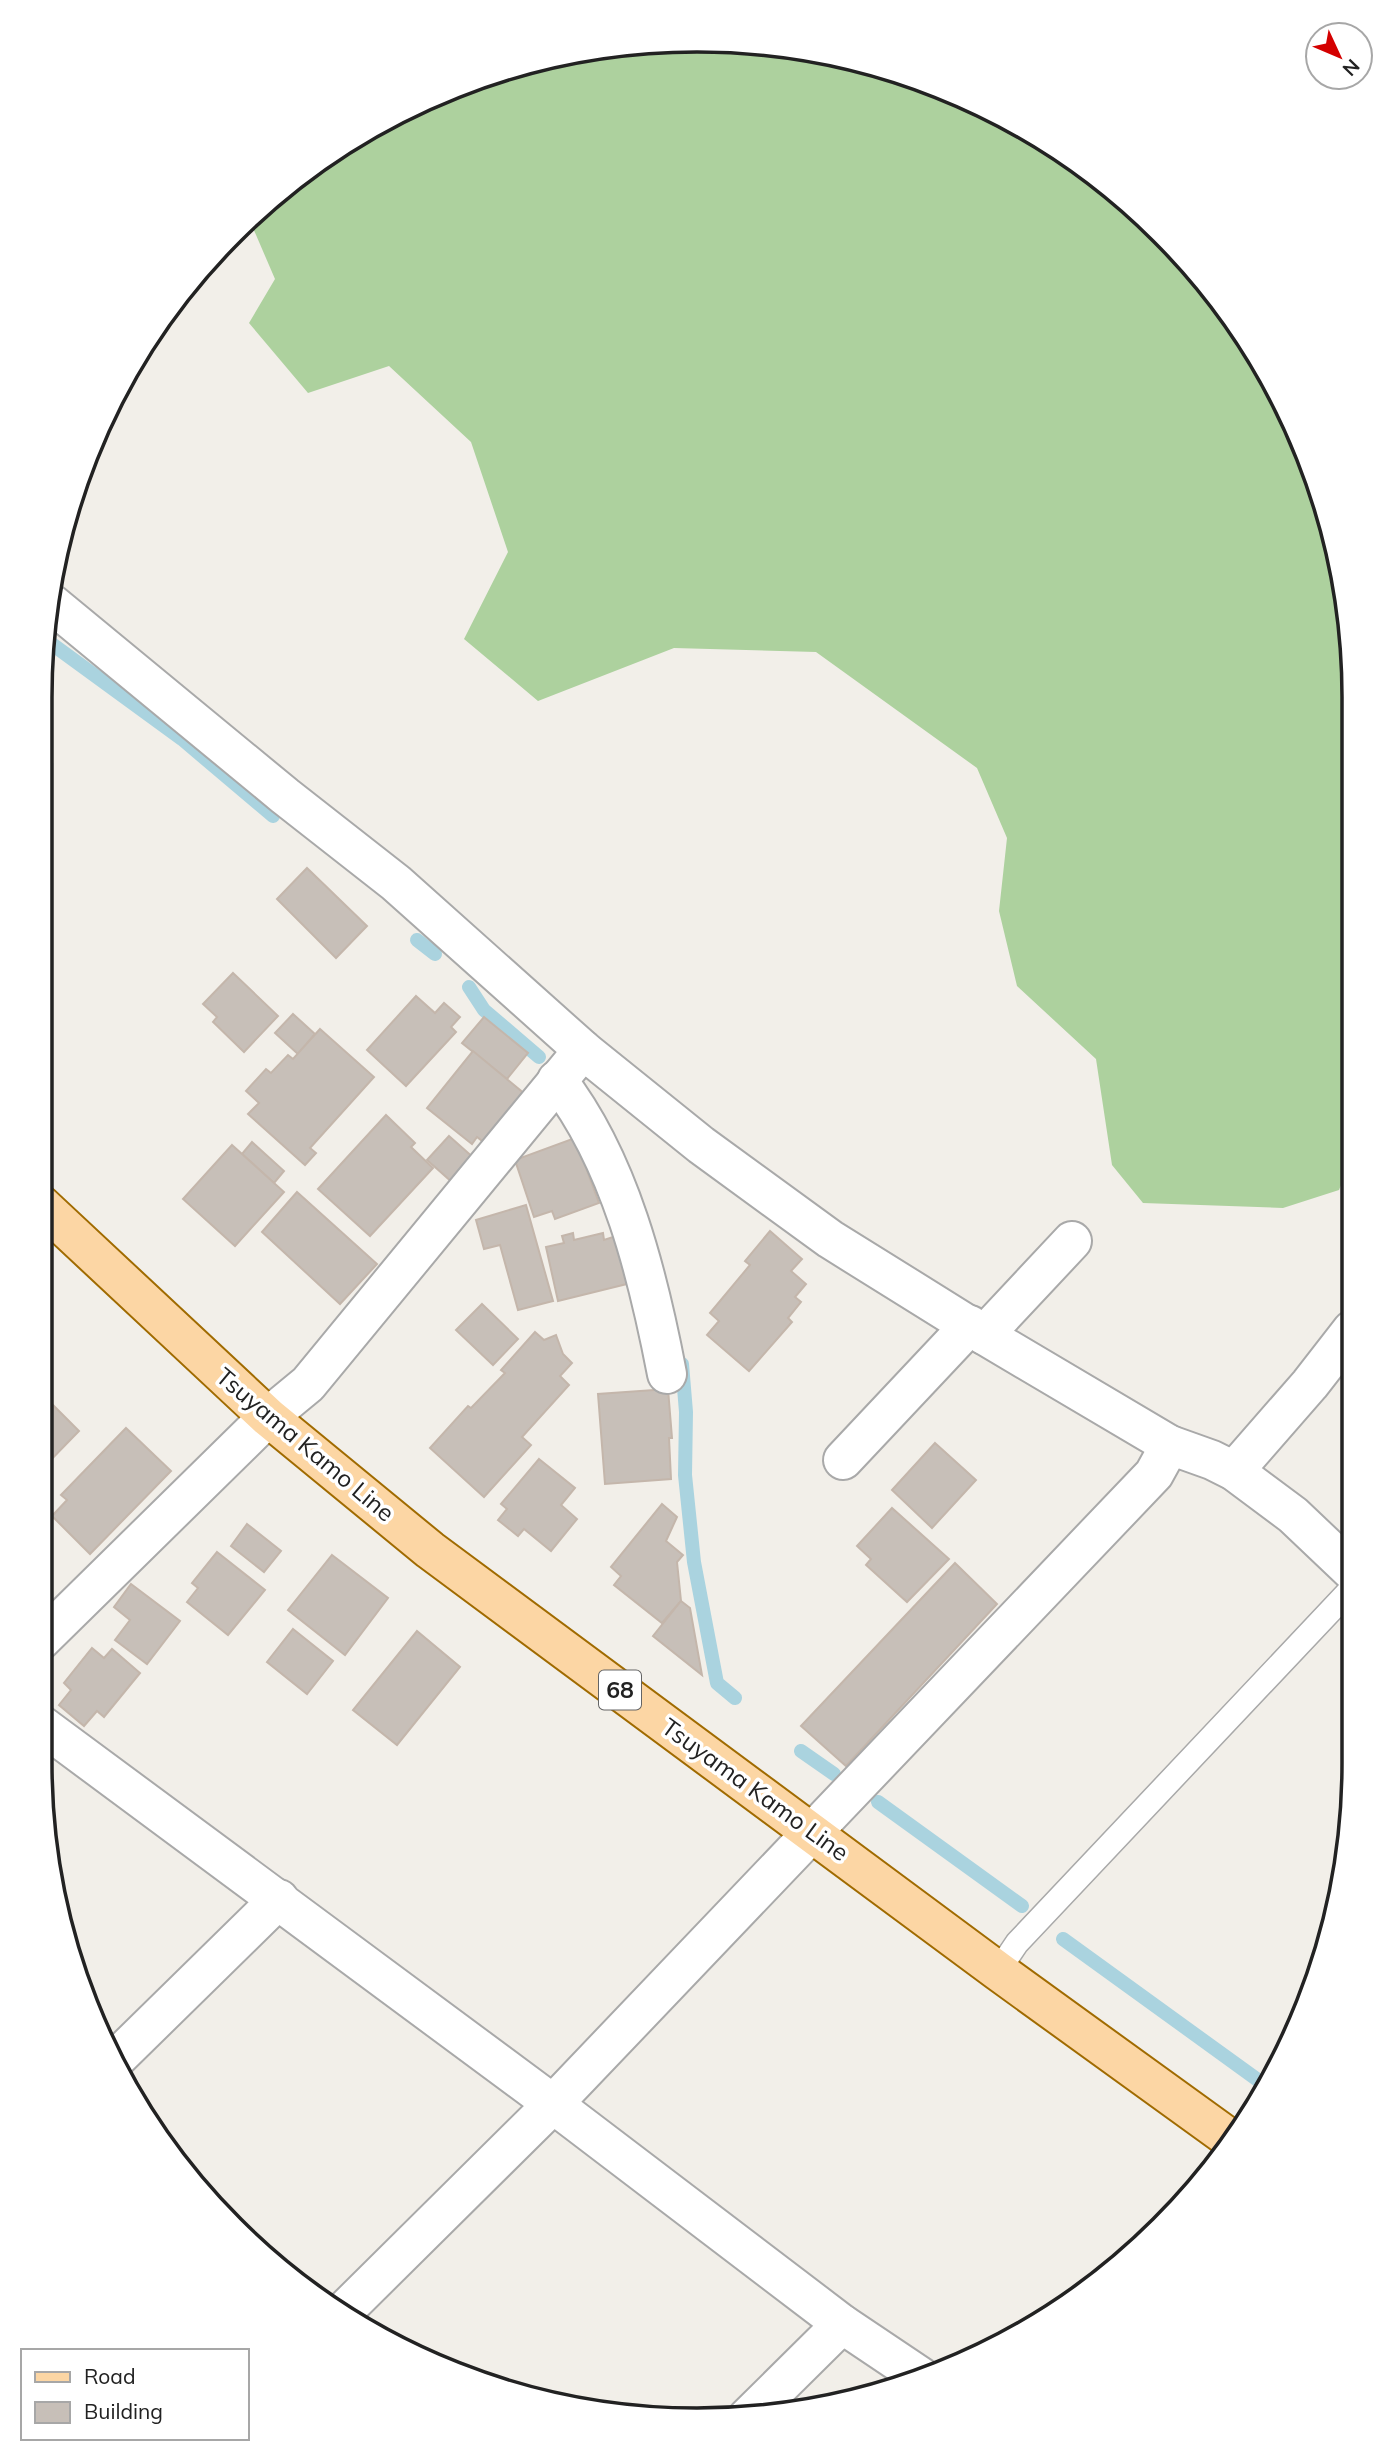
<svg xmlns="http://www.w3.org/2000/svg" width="1395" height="2461" font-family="Mulish,sans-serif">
<rect width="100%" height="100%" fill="#f2efe9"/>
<polygon fill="#add19e" points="655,42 784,46 909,75 1026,129 1162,232 1244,333 1320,486 1349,612 1351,1161 1339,1190 1283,1208 1143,1203 1112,1165 1096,1059 1017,986 999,911 1007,838 977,768 816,652 674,648 538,701 464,639 508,552 471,442 389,366 308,393 249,323 275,279 250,221 298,176 407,108 528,63"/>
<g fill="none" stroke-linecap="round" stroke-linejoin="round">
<g stroke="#aad3df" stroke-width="14">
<polyline points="45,639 182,739 273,816"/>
<polyline points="417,940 435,954"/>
<polyline points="469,987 484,1010 539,1057"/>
<polyline points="682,1364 686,1412 685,1475 694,1562 717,1683 735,1698"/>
<polyline points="801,1751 834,1774"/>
<polyline points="878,1802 1022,1906"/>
<polyline points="1063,1939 1262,2083"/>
</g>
</g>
<g fill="#c7bfb8" stroke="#c4b6ab" stroke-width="2">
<polygon points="307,868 367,926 336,958 277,899"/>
<polygon points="233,973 278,1016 244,1052 213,1022 217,1017 203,1004"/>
<polygon points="416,996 435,1013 444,1003 460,1017 451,1027 456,1032 406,1086 367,1050"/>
<polygon points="293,1014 315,1034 298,1054 275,1033"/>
<polygon points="484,1017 528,1053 507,1079 462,1043"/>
<polygon points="320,1029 374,1077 310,1148 316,1153 305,1165 248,1114 259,1103 246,1091 266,1069 271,1073 288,1055 293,1059"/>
<polygon points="473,1051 526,1095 486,1144 477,1137 472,1144 427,1108"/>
<polygon points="386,1115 415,1143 411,1147 433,1168 370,1236 318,1189"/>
<polygon points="449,1136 475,1159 453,1183 427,1160"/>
<polygon points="575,1138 599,1203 555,1219 552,1211 534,1217 515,1160"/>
<polygon points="252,1142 284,1171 274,1183 242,1154"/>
<polygon points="232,1145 284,1192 235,1246 183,1199"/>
<polygon points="297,1192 377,1264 340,1304 262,1232"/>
<polygon points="526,1205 553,1301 518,1310 500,1245 484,1249 476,1220"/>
<polygon points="770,1231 802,1259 791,1271 806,1284 795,1297 801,1302 788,1318 792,1322 749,1371 707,1335 719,1321 710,1313 750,1265 745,1261"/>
<polygon points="573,1233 574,1240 603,1233 604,1240 616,1236 627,1284 558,1301 546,1247 564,1243 562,1236"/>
<polygon points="482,1304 518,1339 493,1365 456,1330"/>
<polygon points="535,1332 544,1340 556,1335 563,1354 572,1363 560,1376 569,1385 522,1437 531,1445 484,1497 430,1448 468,1406 471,1408 505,1373 501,1370"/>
<polygon points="668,1389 672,1438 669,1438 671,1479 605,1484 598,1394"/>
<polygon points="41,1393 79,1431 41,1470"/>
<polygon points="126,1428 171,1471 90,1554 52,1516 67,1500 61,1495"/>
<polygon points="935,1443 976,1480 932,1528 892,1490"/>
<polygon points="539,1459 575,1488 561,1505 577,1519 551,1551 524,1529 518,1536 498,1520 507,1509 501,1504"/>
<polygon points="662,1504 677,1517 666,1541 683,1555 677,1562 681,1601 662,1623 614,1585 621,1576 611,1567"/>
<polygon points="892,1508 949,1559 907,1602 866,1565 871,1559 857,1546"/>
<polygon points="247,1524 281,1551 264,1572 231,1546"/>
<polygon points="217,1552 265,1590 228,1635 187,1602 198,1588 192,1583"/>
<polygon points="332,1555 388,1598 345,1655 288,1610"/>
<polygon points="955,1563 997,1604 846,1766 801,1726"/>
<polygon points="131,1584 180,1621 147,1664 115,1640 130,1620 114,1607"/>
<polygon points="681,1601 690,1608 702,1675 653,1636"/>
<polygon points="293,1629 333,1661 307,1694 267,1662"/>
<polygon points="417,1631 460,1667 397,1745 353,1710"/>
<polygon points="92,1648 104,1658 112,1649 140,1673 104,1717 97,1711 84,1726 59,1705 71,1690 64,1683"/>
</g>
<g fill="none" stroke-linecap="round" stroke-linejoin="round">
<g stroke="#a9a9a9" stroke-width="26">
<polyline id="lane" points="998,1971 1017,1943 1353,1587"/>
</g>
<g stroke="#a9a9a9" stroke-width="42">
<g id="street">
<polyline points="52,604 285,796 396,883 583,1050 701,1145 830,1239 984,1335 1170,1445 1212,1460 1234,1471 1293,1515 1353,1572"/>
<path d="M557,1080C620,1161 648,1275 667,1374"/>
<polyline points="984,1335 1072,1241"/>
<polyline points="843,1460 970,1325"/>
<polyline points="1234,1471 1310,1384 1352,1330"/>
<polyline points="40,1641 268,1417 308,1384 583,1050"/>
<polyline points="40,1724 553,2104 842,2324 921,2377"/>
<polyline points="119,2056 279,1899"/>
<polyline points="341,2314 553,2104 1154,1474 1170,1445"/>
<polyline points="747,2418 842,2324"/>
</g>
</g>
<g stroke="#a06b00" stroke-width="42">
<polyline id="primary" points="41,1205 268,1417 430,1550 998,1971 1229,2138"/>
</g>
<use href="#lane" stroke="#fff" stroke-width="23"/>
<use href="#street" stroke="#fff" stroke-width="38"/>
<use href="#primary" stroke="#fcd6a4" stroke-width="38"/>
</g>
<g text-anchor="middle" stroke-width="7" stroke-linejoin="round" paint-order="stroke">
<rect fill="#fff" stroke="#646464" stroke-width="2" x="599" y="1670.5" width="42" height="39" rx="5"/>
<g font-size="23" font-weight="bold" fill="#222">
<text x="620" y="1698">68</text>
</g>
<g font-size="24" fill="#222" stroke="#fff">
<text transform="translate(305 1445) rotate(40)" y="8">Tsuyama Kamo Line</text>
<text transform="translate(755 1790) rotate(36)" y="8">Tsuyama Kamo Line</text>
</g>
</g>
<path d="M0 0H1395V2461H0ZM697 52H697A645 645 0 0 1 1342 697V1763A645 645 0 0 1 697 2408H697A645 645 0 0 1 52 1763V697A645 645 0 0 1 697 52Z" fill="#fff" fill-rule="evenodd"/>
<path fill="none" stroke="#222" stroke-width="3.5" d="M697 52H697A645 645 0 0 1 1342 697V1763A645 645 0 0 1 697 2408H697A645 645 0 0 1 52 1763V697A645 645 0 0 1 697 52Z"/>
<rect x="21" y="2349" width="228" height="91" fill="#ffffff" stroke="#a7a7a7" stroke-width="2"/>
<rect x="35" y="2372" width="35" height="10" fill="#fcd6a4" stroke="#a7a7a7" stroke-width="2"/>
<text x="84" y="2384" font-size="21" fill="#222222">Road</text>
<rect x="35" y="2402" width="35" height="21" fill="#c7bfb8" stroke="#a7a7a7" stroke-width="2"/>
<text x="84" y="2419" font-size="21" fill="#222222">Building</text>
<g transform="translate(1339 56) rotate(134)"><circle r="33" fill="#ffffff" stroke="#a7a7a7" stroke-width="2"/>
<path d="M0-5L12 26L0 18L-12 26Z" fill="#d40000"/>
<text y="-10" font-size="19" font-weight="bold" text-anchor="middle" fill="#222222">N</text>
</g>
</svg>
